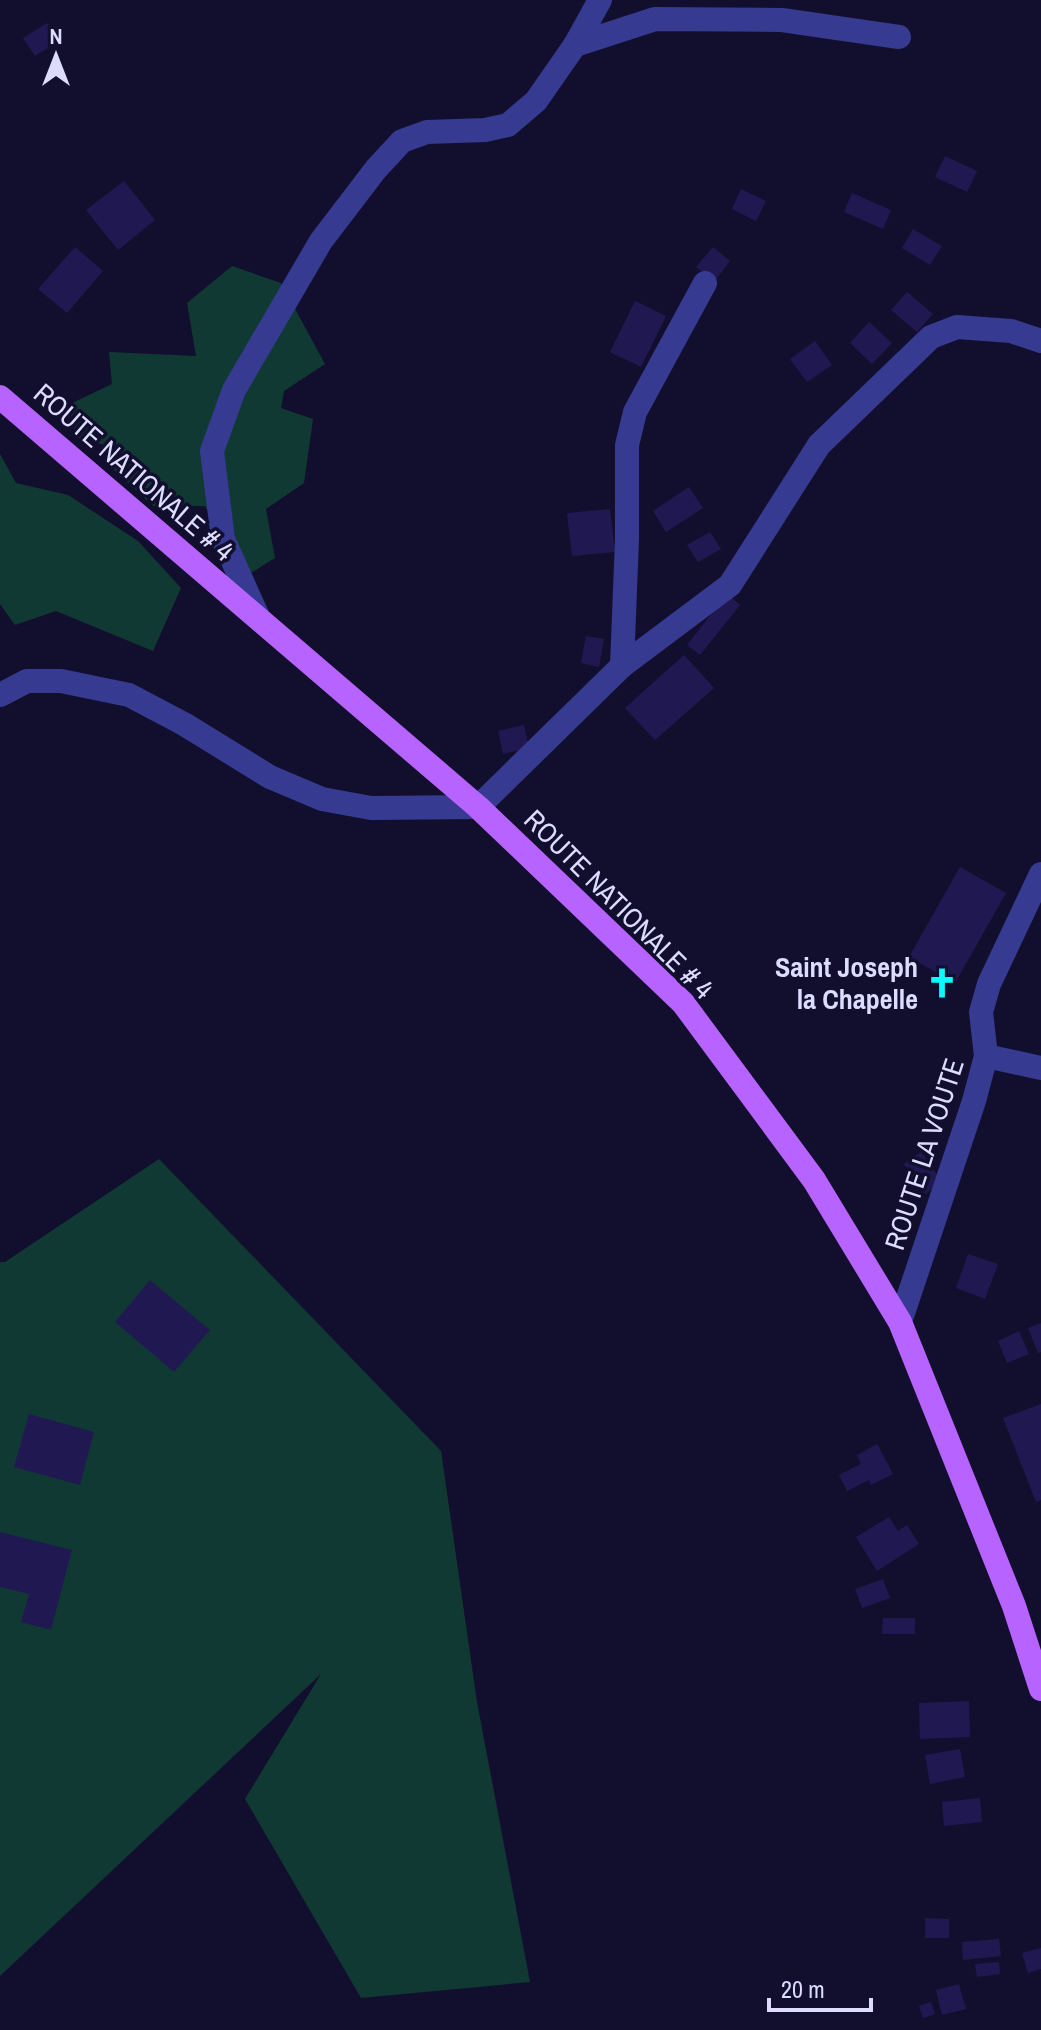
<svg xmlns="http://www.w3.org/2000/svg" width="1041" height="2030" font-family="'Archivo Narrow',sans-serif">
<rect width="100%" height="100%" fill="#120f2e"/>
<g fill="#113934">
<polygon points="232,266 281,283 325,364 284,391 281,408 313,419 304,483 266,509 275,558 246,576 205,506 153,506 115,471 108,446 76,437 68,405 112,384 109,352 196,356 187,303"/>
<polygon points="0,454 16,483 68,495 138,541 181,588 153,651 56,611 15,625 0,604"/>
<polygon points="159,1159 441,1451 477,1702 530,1982 361,1998 245,1799 321,1674 0,1976 0,1262 5,1262"/>
</g>
<g fill="#201951">
<polygon points="47,23 59,41 35,56 23,38"/>
<polygon points="945,156 977,171 967,192 935,177"/>
<polygon points="124,181 155,220 118,250 86,210"/>
<polygon points="741,189 766,201 756,221 732,209"/>
<polygon points="852,193 891,210 883,229 844,212"/>
<polygon points="913,229 942,246 930,265 902,248"/>
<polygon points="75,247 103,271 67,313 38,289"/>
<polygon points="713,247 730,261 714,282 696,267"/>
<polygon points="907,292 933,314 917,332 891,310"/>
<polygon points="635,301 666,316 641,367 610,352"/>
<polygon points="869,322 892,343 872,364 850,343"/>
<polygon points="815,341 832,365 807,382 790,359"/>
<polygon points="689,487 703,508 666,532 653,511"/>
<polygon points="610,509 615,552 572,556 567,513"/>
<polygon points="710,532 721,549 698,562 687,545"/>
<polygon points="727,594 740,605 700,655 687,645"/>
<polygon points="586,636 604,639 599,667 581,663"/>
<polygon points="684,655 714,688 655,740 625,708"/>
<polygon points="524,725 529,748 503,754 498,731"/>
<polygon points="960,867 1006,893 955,983 909,957"/>
<polygon points="921,1152 942,1182 925,1194 904,1164"/>
<polygon points="968,1254 998,1264 985,1299 956,1288"/>
<polygon points="150,1280 210,1330 174,1372 115,1322"/>
<polygon points="1041,1323 1041,1352 1038,1353 1028,1328"/>
<polygon points="1019,1331 1029,1354 1007,1363 998,1341"/>
<polygon points="1041,1404 1041,1500 1036,1502 1003,1418"/>
<polygon points="29,1414 94,1432 80,1485 14,1467"/>
<polygon points="877,1444 893,1474 871,1485 869,1480 847,1491 839,1475 861,1464 857,1455"/>
<polygon points="889,1517 898,1531 907,1525 919,1544 877,1571 856,1537"/>
<polygon points="0,1532 72,1550 51,1630 21,1622 29,1594 0,1587"/>
<polygon points="883,1579 890,1598 862,1608 855,1589"/>
<polygon points="883,1618 915,1618 915,1634 882,1634"/>
<polygon points="969,1701 970,1737 920,1739 919,1703"/>
<polygon points="960,1749 965,1777 930,1784 925,1755"/>
<polygon points="980,1798 982,1822 944,1826 942,1802"/>
<polygon points="925,1918 949,1919 949,1938 925,1938"/>
<polygon points="999,1939 1001,1956 963,1960 962,1942"/>
<polygon points="1041,1948 1041,1969 1028,1973 1022,1953"/>
<polygon points="999,1962 1000,1974 977,1977 975,1964"/>
<polygon points="959,1984 966,2009 942,2015 936,1990"/>
<polygon points="931,2002 935,2014 923,2018 919,2006"/>
</g>
<g fill="none" stroke-linecap="round" stroke-linejoin="round">
<g stroke="#363a91" stroke-width="24">
<polyline points="575,45 655,19 782,20 899,37"/>
<polyline points="259,619 223,539 212,451 234,390 321,241 376,169 402,141 427,132 485,130 508,125 536,101 575,45 600,0"/>
<polyline points="622,666 627,539 627,445 635,412 705,283"/>
<polyline points="0,695 27,681 61,681 129,695 184,724 270,777 322,799 371,808 478,807 622,666 730,585 819,445 931,337 957,327 1011,331 1041,341"/>
<polyline points="986,1056 981,1012 989,984 1041,874"/>
<polyline points="900,1322 974,1101 986,1056 1041,1068"/>
</g>
<polyline stroke="#b763ff" stroke-width="24" points="0,397 478,807 683,1003 814,1180 900,1322 1014,1606 1041,1689"/>
</g>
<defs>
<g id="church-bare" transform="scale(2.4)"><path d="M-1.2-6h2.4v3.5h3.3v2.4h-3.3V6h-2.4V-.1h-3.3v-2.4h3.3Z" fill="#08fbff" stroke="#120f2e" stroke-width="2.5" paint-order="stroke"/></g>
</defs>
<g fill-rule="evenodd">
<use href="#church-bare" x="942" y="983"/>
</g>
<g text-anchor="middle" stroke-width="7" stroke-linejoin="round" paint-order="stroke">
<g font-size="28" fill="#dddcff" stroke="#120f2e">
<text transform="translate(134 472) rotate(41)" y="10">ROUTE NATIONALE # 4</text>
<text transform="translate(619 904) rotate(45)" y="10">ROUTE NATIONALE # 4</text>
<text transform="translate(924 1154) rotate(-72)" y="10">ROUTE LA VOUTE</text>
</g>
<g font-size="28" font-weight="bold" fill="#dddcff" stroke="#120f2e" text-anchor="end">
<text x="918" y="977">Saint Joseph<tspan x="918" dy="32">la Chapelle</tspan></text>
</g>
</g>
<g transform="translate(56 56)" stroke="#120f2e" stroke-width="6" paint-order="stroke">
<path d="M0-6L14 30L0 20L-14 30Z" fill="#dddcff"/>
<text y="-12" font-size="22" font-weight="bold" text-anchor="middle" fill="#dddcff">N</text>
</g>
<path d="M769 1998v12h102v-12" fill="none" stroke="#dddcff" stroke-width="4"/>
<text x="781" y="1998" font-size="24" fill="#dddcff" stroke="#120f2e" stroke-width="6" paint-order="stroke">20 m</text>
</svg>
